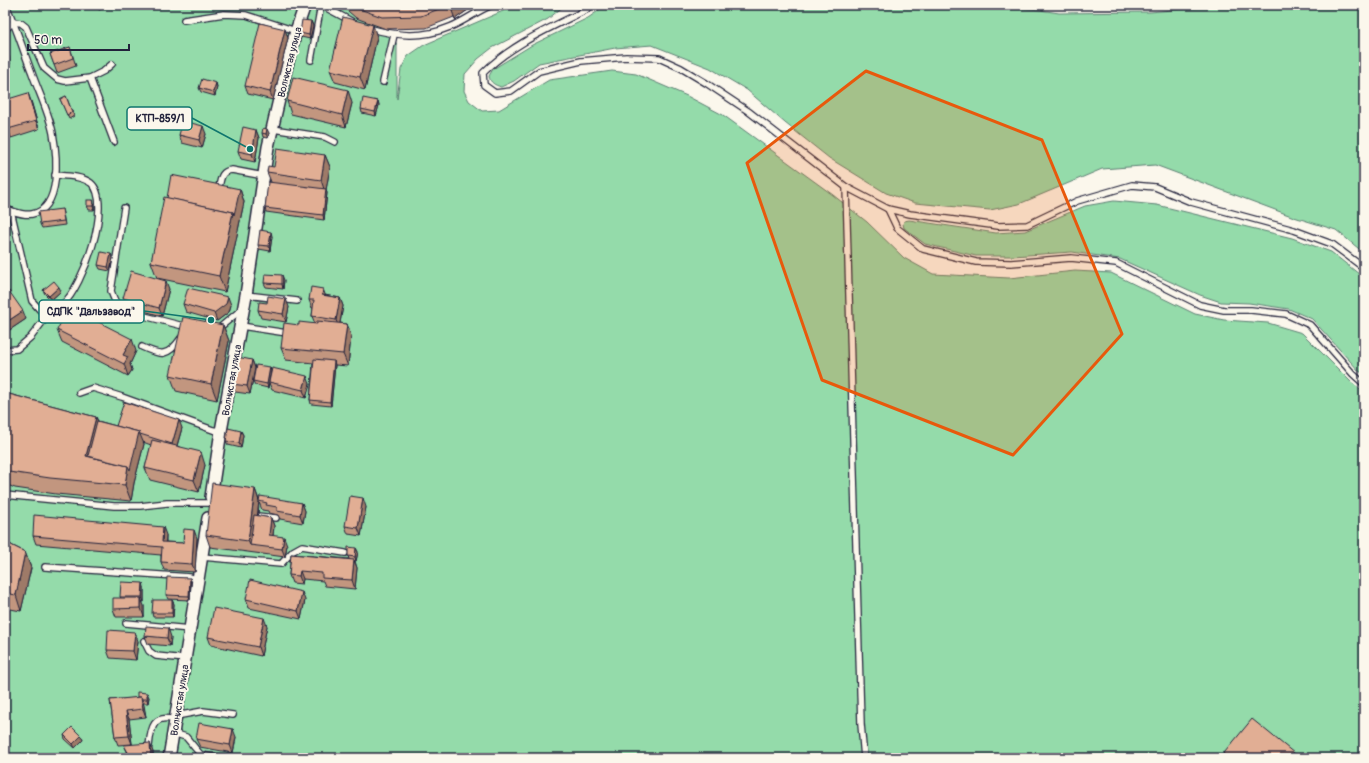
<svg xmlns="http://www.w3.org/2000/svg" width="1369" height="763" font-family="Pangolin,sans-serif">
<rect width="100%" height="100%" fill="#fbf7ec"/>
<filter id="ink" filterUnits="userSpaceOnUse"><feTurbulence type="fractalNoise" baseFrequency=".025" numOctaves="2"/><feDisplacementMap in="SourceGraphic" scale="8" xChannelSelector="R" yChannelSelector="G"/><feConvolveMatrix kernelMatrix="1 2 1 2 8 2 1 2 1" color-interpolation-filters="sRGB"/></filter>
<g filter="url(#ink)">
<g fill="#94dbaa" stroke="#5b7e72">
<polygon points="5,5 379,5 397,45 397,99 401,69 408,56 424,45 517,5 565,5 548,19 492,48 478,59 465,74 464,91 469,101 482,111 499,110 549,80 612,71 636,74 687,96 723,115 833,195 867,222 904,258 933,274 1009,278 1075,271 1111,273 1195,314 1224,320 1268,323 1302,333 1351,382 1364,392 1364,758 5,758"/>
<path d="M601,5H988L1040,10L1059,13L1150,12L1227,5H1364V253L1336,230L1294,217L1155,165L1102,169L1019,204L990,210L915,203L886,193L829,158L785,123L747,90L710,68L652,45L615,48L539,63L514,81L501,87C495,85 490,83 489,76L493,69L532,45L588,18L598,11Z"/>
<polygon points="1114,201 1157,205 1292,238 1331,252 1364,278 1364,374 1359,371 1312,319 1289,309 1249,303 1221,302 1200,295 1120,259 1072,252 1013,256 976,256 925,244 904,228 903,224 904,221 909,220 996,233 1025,231 1085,206"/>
</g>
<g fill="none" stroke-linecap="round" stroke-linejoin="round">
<g stroke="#22223b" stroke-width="8">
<g id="service">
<polyline points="321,5 351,21"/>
<path d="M592,5L586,10C550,28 512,44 483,73L484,85L495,93L511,91L539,71L581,61L626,57L659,58L681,68L706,83L748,111L846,187L888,209L910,214L998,226L1027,225L1077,201L1132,185L1155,187L1191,202L1294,230L1332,244L1364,268"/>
<polyline points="184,20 224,14 246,15 296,31"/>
<path d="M368,28C397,36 421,39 450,27C465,21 477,11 492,5"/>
<polyline points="5,30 13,22 21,23 26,27 44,68 57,79 65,81 90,78 104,71 112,64"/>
<polyline points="311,60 321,5"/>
<polyline points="90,78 114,142"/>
<polyline points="383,82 394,35"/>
<polyline points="273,129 325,137 335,142"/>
<path d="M219,187C221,178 221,171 232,170L264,176"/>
<polyline points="846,187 861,724 864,758"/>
<path d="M124,208L111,291C114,299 116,306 125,311L187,327"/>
<path d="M5,209C14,211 23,216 32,214C62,209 57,155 53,133C49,113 39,93 32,73C23,50 16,27 6,5"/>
<polyline points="888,209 897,228 923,249 976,262 1011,263 1071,258 1116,263 1200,305 1224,310 1251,310 1286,314 1310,325 1353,374 1364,384"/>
<path d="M11,211L32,301L40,310L50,312C54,309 59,307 63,304C82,288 114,202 91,183C81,176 67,176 55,175"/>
<polyline points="246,295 297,301"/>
<polyline points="241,326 287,333"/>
<polyline points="218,329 242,309"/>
<path d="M142,347C161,356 168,357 181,338"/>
<polyline points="5,350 17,349 31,337 50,312"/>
<polyline points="79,393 93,388 122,397 213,430 221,431"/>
<polyline points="5,495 114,506 140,506 167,503 211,503"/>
<polyline points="257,516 276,518"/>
<polyline points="202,557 281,564 293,551 302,546 345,553"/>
<polyline points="45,567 190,577 198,580"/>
<polyline points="126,623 190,629"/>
<polyline points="144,641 149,651 156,656 186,659"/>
<polyline points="176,716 203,711 233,715"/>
<polyline points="173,733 186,737 195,748 201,755 218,758"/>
<path d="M149,746C151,727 153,714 176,720"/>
</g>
</g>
<g stroke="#22223b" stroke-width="14">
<g id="minor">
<polyline points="211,497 221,431 246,295 268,147 287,65 296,31 305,5"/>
<polyline points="169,758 208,518"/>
</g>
</g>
<use href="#service" stroke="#fbf7ec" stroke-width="5.5"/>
<use href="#minor" stroke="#fbf7ec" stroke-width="11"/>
</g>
<g fill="#c2967f" stroke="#22223b">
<polygon points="96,5 109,5 99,10"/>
<polygon points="341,5 475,5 455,19 454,16 454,17 426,28 386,29 356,18"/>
<polygon points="311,21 313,26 310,39 301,37 300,33"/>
<polygon points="377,37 365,90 335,82 330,70"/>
<polygon points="288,38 273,100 248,94 245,86"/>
<polygon points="5,42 7,47 10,64 5,64"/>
<polygon points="70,47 76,66 57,73 50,54"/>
<polygon points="216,83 217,87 215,96 201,92 199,88"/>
<polygon points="66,96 74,116 69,119 60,99"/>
<polygon points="31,101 39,129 11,138 8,129"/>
<polygon points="287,101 352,103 346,127 291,114"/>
<polygon points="378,101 379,105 376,116 362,113 361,109"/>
<polygon points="256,130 259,138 255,162 241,159 238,151"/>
<polygon points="262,133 269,133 268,138 263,137"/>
<polygon points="206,134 202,148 182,143 179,135"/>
<polygon points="325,155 330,167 326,190 327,193 324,220 266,212 265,208 271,182 267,172 274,167"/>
<polygon points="240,189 244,202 225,292 157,278 151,262 167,198"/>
<polygon points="94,204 94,210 89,210 87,206"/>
<polygon points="62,209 63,213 65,225 42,228 40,224"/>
<polygon points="272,236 270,251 259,249 258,245"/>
<polygon points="113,258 110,271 100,269 98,265"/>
<polygon points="284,280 283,289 266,287 264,283"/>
<polygon points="169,289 162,316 126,306 123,298"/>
<polygon points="43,290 61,291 51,300 45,294"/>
<polygon points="5,294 26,319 8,331 5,326"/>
<polygon points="325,295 340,298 343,306 340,323 347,324 351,336 348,366 335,365 331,406 311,404 310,400 313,363 286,360 281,348 299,325 315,324 312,316 313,308 312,308 309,300"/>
<polygon points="183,304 231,305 229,312 217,321 186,312"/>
<polygon points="289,307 286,322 261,318 258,310"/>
<polygon points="223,325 229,341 217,400 176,391 170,375"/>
<polygon points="57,330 136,351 130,364 132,370 128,376 62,342"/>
<polygon points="252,360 255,368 250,394 235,392 232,384"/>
<polygon points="270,367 271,371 310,384 306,398 272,390 269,383 268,388 255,385 253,381"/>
<polygon points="5,393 96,417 98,421 116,426 182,428 177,446 205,465 199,492 150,480 145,468 151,445 143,442 144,444 134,483 131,501 56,494 15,488 5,484"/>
<polygon points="241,431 243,435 241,448 228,445 226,441"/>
<polygon points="255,489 259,500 302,503 305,511 303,523 280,519 278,515 269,513 268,511 262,510 259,502 258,516 271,518 274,526 273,536 287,545 285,557 210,547 206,535"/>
<polygon points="366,507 361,536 348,534 345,526"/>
<polygon points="166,535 166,542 183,543 197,538 195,572 164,570 161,562 161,555 36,544 33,536"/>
<polygon points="5,541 13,546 25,552 31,568 21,611 5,608"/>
<polygon points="356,548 358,552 356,561 355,561 357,568 355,589 325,586 323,581 303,579 302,584 292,583 289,575 291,554 349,559 348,556"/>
<polygon points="190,578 191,582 190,600 168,599 166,595"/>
<polygon points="144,587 144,602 142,602 144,606 144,617 116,617 113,609 121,598 120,597"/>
<polygon points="246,599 305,600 301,619 249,608"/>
<polygon points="172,600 174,604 173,617 153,617 152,613"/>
<polygon points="267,626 261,656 211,645 208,637"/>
<polygon points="145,636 171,637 170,646 148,644"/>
<polygon points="138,641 136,660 110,658 107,650"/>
<polygon points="149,697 148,703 143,703 146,717 129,719 132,744 118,745 115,737 110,700"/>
<polygon points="64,735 81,736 83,740 75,748 65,739"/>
<polygon points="236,737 233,753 200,747 196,739"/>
<polygon points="124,745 153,752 153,758 130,758"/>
</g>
<g fill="#9e7a68" stroke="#22223b">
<polygon points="460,5 475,5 455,19 452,11"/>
<polygon points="311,21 313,26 310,39 309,35"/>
<polygon points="373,25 377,37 365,90 360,77"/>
<polygon points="285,29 288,38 273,100 270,92"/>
<polygon points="5,42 7,47 10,64 8,59"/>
<polygon points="216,83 217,87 215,96 213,92"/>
<polygon points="348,90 352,103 346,127 342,115"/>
<polygon points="28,93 31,101 39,129 36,121"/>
<polygon points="378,101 379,105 376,116 375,112"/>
<polygon points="203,126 206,134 202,148 199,140"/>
<polygon points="267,129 269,133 268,138 266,134"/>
<polygon points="256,130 259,138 255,162 252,154"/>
<polygon points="325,155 330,167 326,190 327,193 324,220 323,215 325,192 321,180"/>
<polygon points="240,189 244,202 225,292 219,276 233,212"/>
<polygon points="93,200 94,204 94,210 93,206"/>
<polygon points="271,232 272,236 270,251 269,246"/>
<polygon points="111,254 113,258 110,271 108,267"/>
<polygon points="282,275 284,280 283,289 282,284"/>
<polygon points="166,281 169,289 162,316 159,308"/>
<polygon points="59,287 61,291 51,300 49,296"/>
<polygon points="323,289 326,297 322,295"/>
<polygon points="228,297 231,305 229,312 217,321 214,313"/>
<polygon points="340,298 343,306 339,328 336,320"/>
<polygon points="286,299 289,307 286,322 283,314"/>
<polygon points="23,311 26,319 8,331 5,323"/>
<polygon points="347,324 351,336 348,366 343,354"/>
<polygon points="223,325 229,341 217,400 211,384"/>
<polygon points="132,339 136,351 130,364 132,370 128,376 124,364 123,355"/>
<polygon points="252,360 255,368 250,394 247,386"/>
<polygon points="334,361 335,365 331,406 330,402"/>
<polygon points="270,367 271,371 268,388 267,384"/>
<polygon points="307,376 310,384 306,398 303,390"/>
<polygon points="96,417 102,433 94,461 86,456"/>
<polygon points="179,420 182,428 175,452 172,444"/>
<polygon points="241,431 243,435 241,448 239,443"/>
<polygon points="139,432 144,444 134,483 131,501 125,485 128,466"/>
<polygon points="201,452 205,465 199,492 194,480"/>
<polygon points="255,489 259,501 254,545 250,545 248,541"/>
<polygon points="363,498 366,507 361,536 358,528"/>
<polygon points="302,503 305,511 303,523 300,515"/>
<polygon points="271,518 274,526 272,544 269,535"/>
<polygon points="163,527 166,535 165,550 162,542"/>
<polygon points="194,530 197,538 195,572 192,564"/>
<polygon points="284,537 287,545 285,557 282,549"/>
<polygon points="356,548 358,552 356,561 355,557"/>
<polygon points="25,552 31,568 21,611 16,595"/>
<polygon points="354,560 357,568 355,589 352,580"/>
<polygon points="300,571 303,579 302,584 299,576"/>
<polygon points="190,578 191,582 190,600 189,596"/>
<polygon points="143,583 144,587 144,602 142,597"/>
<polygon points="302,592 305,600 301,619 298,611"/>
<polygon points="141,598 144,606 144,617 141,608"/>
<polygon points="172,600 174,604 173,617 172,613"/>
<polygon points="264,618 267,626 261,656 258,647"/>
<polygon points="168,628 171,637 170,646 167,638"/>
<polygon points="135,632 138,641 136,660 133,651"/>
<polygon points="147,693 149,697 148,703 147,699"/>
<polygon points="141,697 144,705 146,717 143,709"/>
<polygon points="126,711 129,719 132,744 129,736"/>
<polygon points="233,729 236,737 233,753 230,745"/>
<polygon points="81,736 83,740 75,748 73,744"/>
<polygon points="150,743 153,752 153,758 151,758"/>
</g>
<g fill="#e1ae94" stroke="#22223b">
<polygon points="350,5 449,5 421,16 382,17 351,6"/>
<polygon points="450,5 460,5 452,11"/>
<polygon points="343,17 373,25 360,77 330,70"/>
<polygon points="302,20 311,21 309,35 300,33"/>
<polygon points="260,23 285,29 270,92 245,86"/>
<polygon points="5,42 8,59 5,60"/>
<polygon points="70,47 73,58 54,65 50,54"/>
<polygon points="293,77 348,90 342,115 287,101"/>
<polygon points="202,79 216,83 213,92 199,88"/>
<polygon points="28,93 36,121 8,129 5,120 5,100"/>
<polygon points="66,96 72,112 67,115 60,99"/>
<polygon points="363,98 378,101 375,112 361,109"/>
<polygon points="183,121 203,126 199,140 179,135"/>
<polygon points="243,127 256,130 252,154 238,151"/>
<polygon points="263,128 267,129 266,134 262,133"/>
<polygon points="277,148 325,155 321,180 267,172 268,166 274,167"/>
<polygon points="171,175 240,189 234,215 233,212 167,198"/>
<polygon points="268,182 326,189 323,215 265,208"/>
<polygon points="164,197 233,212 219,276 151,262"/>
<rect x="87" y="200" width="6" height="6"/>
<polygon points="62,209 64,221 40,224 38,212"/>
<polygon points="260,230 271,232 269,246 258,245"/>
<polygon points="101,252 111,254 108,267 98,265"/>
<polygon points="131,271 166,281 159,308 123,298"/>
<polygon points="265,274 282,275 282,284 264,283"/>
<polygon points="54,281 59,287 49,296 43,290"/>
<polygon points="311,287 323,289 322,295 340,298 336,320 312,316 314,300 309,300"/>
<polygon points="188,288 228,297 226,304 214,313 183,304"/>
<polygon points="9,291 23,311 5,323 5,294"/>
<polygon points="268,296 286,299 283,314 258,310 259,302 267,303"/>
<polygon points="69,307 132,339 123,355 128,357 124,364 57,330"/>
<polygon points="183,317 223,325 211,384 170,375"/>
<polygon points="317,321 347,324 343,354 281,348 284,323 299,325 299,322 317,324"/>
<polygon points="237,357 252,360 247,386 232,384"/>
<polygon points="314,359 334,361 330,402 310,400"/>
<polygon points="256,365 270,367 267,384 253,381"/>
<polygon points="272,368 307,376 303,390 269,382"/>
<polygon points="5,393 96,417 86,456 128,466 125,485 50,478 9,472 5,470"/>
<polygon points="124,402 179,420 172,444 140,434 139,432 116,426"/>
<polygon points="97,421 139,432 130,470 128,466 88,456"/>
<polygon points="228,428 241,431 239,443 226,441"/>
<polygon points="152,440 201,452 194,480 145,468"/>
<polygon points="212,483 255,489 248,541 206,535"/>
<polygon points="260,496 302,503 300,515 277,511 277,507 266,505 267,503 259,501"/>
<polygon points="350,496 363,498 358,528 345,526"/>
<polygon points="34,515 163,527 162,542 183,543 184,529 194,530 192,564 161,562 162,547 33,536"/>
<polygon points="254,515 271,518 269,535 284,537 282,549 250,545"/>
<polygon points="5,541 13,546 25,552 16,595 5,593"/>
<polygon points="348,547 356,548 355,557 348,556"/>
<polygon points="291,554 354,560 352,580 322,578 322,573 300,571 299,576 289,575"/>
<polygon points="167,577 190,578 189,596 166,595"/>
<polygon points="250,580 302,592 298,611 246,599"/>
<polygon points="121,582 143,583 142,597 120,597"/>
<polygon points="113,598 141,598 141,608 113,609"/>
<polygon points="153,600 172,600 172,613 152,613"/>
<polygon points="214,608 264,618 258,647 208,637"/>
<polygon points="146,626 168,628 167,638 145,636"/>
<polygon points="108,630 135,632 133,651 107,650"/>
<polygon points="137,692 147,693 147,699 142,699 141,697 137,697"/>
<polygon points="141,697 143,709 126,711 129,736 115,737 110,700"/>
<polygon points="1252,719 1300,758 1220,758"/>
<polygon points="199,723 233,729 230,745 196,739"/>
<polygon points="72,727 81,736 73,744 64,735"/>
<polygon points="150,743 151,758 131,758 124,745"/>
<polygon points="184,755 199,758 184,758"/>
</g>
</g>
<path fill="#e8590c" fill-opacity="0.2" stroke="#e8590c" stroke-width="3" stroke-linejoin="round" d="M866,71L1042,140L1122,334L1013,455L822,380L747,163Z"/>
<g text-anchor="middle" stroke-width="4" stroke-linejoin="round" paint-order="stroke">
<g font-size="10" fill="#22223b" stroke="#fbf7ec">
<text transform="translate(289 62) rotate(-76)" y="4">Волнистая улица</text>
<text transform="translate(231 380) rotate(-80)" y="4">Волнистая улица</text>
<text transform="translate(179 700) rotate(-81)" y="4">Волнистая улица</text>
</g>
</g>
<path fill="none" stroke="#0f766e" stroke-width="1.5" d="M250 149L192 118M211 320L144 311"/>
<g fill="#0f766e" stroke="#fbf7ec" stroke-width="1.5">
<circle cx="250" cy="149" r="4"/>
<circle cx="211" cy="320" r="4"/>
</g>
<g fill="#fbf7ec" stroke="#0f766e" stroke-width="1.5">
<rect x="127" y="107" width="65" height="23" rx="4"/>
<rect x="39" y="300" width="105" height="23" rx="4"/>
</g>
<g font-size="11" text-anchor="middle" font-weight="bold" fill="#22223b">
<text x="160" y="122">КТП-859/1</text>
<text x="91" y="315">СДПК "Дальзавод"</text>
</g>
<rect width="1369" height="763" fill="none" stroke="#fbf7ec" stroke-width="20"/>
<rect x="10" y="10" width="1349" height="743" fill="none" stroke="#22223b" stroke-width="1.5" filter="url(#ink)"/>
<path d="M28 44v6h101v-6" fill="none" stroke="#22223b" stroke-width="2"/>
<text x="34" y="44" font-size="12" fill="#22223b" stroke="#fbf7ec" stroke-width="3" paint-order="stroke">50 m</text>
</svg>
